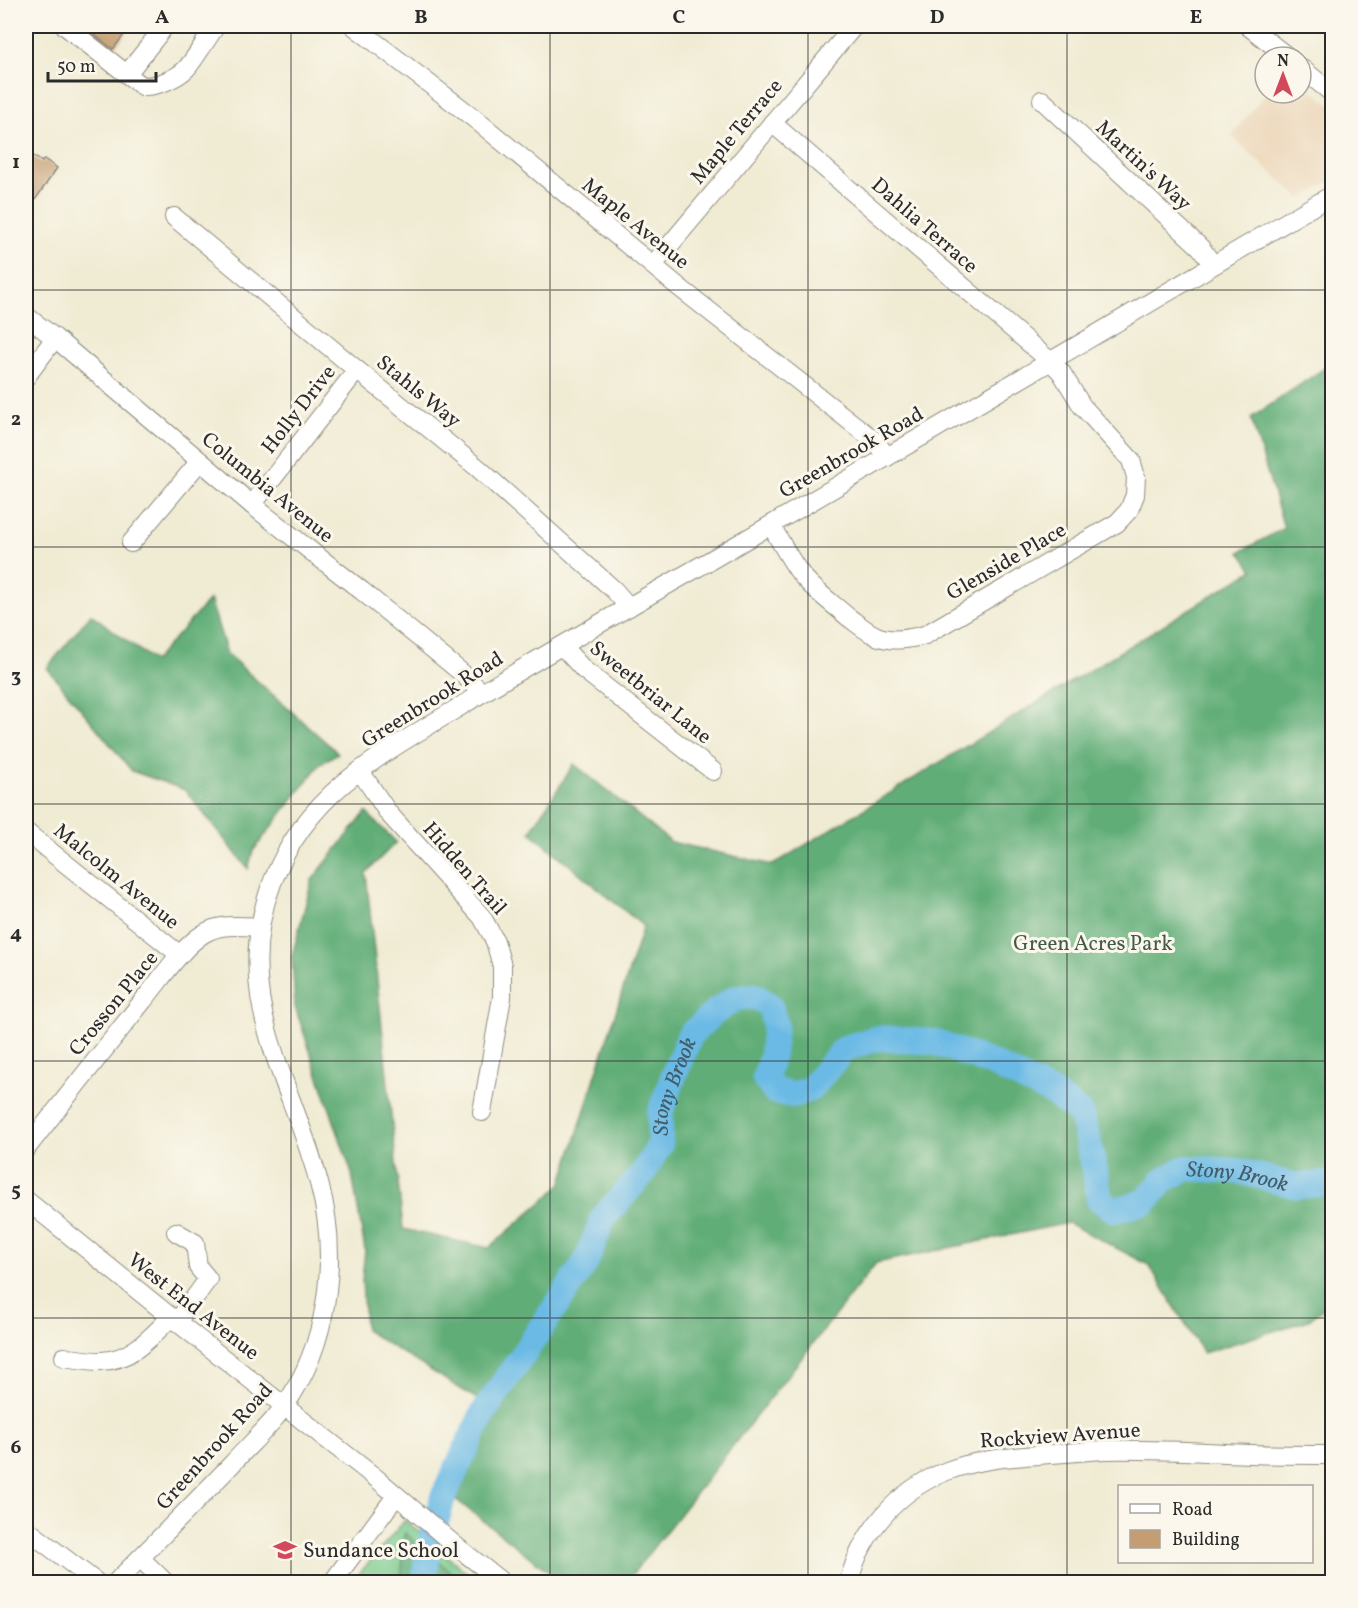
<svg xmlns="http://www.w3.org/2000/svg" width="1358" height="1608" font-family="Vollkorn,serif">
<rect width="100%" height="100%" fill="#fbf7ec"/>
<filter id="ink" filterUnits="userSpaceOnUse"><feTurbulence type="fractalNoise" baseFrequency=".0167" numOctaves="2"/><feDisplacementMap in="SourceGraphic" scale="12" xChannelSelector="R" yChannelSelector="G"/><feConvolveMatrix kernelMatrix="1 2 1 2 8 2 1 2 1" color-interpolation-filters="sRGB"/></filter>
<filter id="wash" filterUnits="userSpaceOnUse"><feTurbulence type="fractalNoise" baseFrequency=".008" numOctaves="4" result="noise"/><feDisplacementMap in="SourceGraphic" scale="24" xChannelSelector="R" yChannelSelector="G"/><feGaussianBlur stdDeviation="1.35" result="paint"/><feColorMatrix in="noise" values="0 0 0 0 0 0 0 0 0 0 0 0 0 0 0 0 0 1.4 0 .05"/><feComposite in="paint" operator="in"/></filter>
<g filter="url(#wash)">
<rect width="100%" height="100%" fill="#f0ebd3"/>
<polygon fill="#ecd7ba" points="1301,82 1332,106 1332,180 1301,199 1231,136 1266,93 1301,93"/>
<polygon fill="#77c98b" stroke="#517a5b" stroke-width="1.5" points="405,1520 478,1582 352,1582"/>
<g fill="#61ad77" stroke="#466c51" stroke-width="1.5">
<polygon points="1332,363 1332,1301 1309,1320 1203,1353 1149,1265 1068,1223 876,1263 631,1576 630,1582 562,1582 445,1491 482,1402 365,1330 362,1280 365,1250 352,1174 295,1007 292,956 312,880 366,812 396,842 366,873 403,1229 489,1248 561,1185 643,926 530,832 574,764 671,842 773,865 1253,570 1240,552 1284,528 1251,418"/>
<polygon points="210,599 227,654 338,753 320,764 253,851 248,869 185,790 132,771 47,668 91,614 154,661"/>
<polygon points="405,1533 462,1582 401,1582"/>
</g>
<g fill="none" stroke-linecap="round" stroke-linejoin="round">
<path stroke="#6abae5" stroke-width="26" id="s1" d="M424,1582L428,1551L443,1497L483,1413L586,1262L603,1218L643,1173L660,1144V1113L675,1072L690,1035L715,1012L735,998L755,996L770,1006L775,1024L772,1054L765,1078L774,1091L793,1095L810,1089L845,1048L878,1038L934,1042L991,1063L1054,1094L1080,1113L1088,1140L1096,1176L1099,1199L1115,1210L1145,1202L1163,1181L1185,1168L1239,1171L1297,1186L1332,1183"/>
</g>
<g id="blocks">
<g fill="#c49e72">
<polygon points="83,26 131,26 113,49"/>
<polygon points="26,151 42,162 44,159 57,168 35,200 26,193"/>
</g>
</g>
</g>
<g filter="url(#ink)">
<use href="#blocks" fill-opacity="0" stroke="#8e8b7f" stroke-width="1.5"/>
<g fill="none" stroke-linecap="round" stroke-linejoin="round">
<g stroke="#8e8b7f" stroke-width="20">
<g id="minor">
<path d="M65,26L142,86C155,87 176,79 186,69C195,59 207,38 216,26"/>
<polyline points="354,26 475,119 680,288 875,441 887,457"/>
<polyline points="1248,26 1288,57"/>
<polyline points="1301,68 1332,93"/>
<polyline points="127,74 165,26"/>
<polyline points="1042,100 1201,248 1213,265"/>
<polyline points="174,217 357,370 478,468 614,590 629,607"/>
<polyline points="653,265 854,26"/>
<polyline points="26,316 55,338 252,505 362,591 462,673 482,693"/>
<polyline points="26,377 55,338"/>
<polyline points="252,505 357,370"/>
<path d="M771,525C780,541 789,558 800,573C813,590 832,603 848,617C858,624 868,633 879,637C894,642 910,639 925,635L1117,523L1129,510L1135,495L1136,477L1131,460L1082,406L1061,372L1050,361L772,123"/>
<polyline points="131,543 200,461"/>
<polyline points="562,646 584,670 713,771"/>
<polyline points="360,771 389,814 482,917 495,941 502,966 502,997 482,1112"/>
<polyline points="26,832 180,955"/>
<path d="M26,1149C64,1100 103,1051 142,1002C159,982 181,948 203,934C220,923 241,926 260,927"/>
<polyline points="26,1200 177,1322 376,1478 456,1546 502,1582"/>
<polyline points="176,1232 195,1243 198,1267 208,1279 177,1322"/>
<path d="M64,1357C76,1359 89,1361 101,1361C131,1361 152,1336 171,1317"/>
<polyline points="26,1529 96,1582"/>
<polyline points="140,1558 165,1582"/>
<polyline points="334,1580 396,1496"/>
<path d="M116,1582C155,1543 194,1504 232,1464C253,1441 277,1420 293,1393C330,1332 338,1251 319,1183C291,1078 229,996 272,883C287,844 312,810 344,783C378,755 418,732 456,709C541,656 629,607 716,557C922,438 1127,316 1332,195"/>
<path d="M849,1582C861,1532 899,1489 947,1471C980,1458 1016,1457 1050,1454C1068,1453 1087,1451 1105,1450C1153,1449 1202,1452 1251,1454C1278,1455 1305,1455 1332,1455"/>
</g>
</g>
<use href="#minor" stroke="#fff" stroke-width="18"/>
</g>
</g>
<path fill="none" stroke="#2b2b2b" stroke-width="1.5" stroke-opacity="0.55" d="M291,26V1582M550,26V1582M808,26V1582M1067,26V1582M26,290H1332M26,547H1332M26,804H1332M26,1061H1332M26,1318H1332"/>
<defs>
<g id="school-bare" transform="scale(1.8)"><path d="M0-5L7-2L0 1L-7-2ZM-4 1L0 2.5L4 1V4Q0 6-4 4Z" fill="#d1495b" stroke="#fbf7ec" stroke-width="2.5" paint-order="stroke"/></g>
</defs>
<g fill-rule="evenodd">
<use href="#school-bare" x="285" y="1550"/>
</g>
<g text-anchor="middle" stroke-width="6" stroke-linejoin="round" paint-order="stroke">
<g font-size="21" fill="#2b2b2b" stroke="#fbf7ec">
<text transform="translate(736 131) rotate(-50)" y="7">Maple Terrace</text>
<text transform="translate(1144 165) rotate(43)" y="7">Martin's Way</text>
<text transform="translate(636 223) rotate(39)" y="7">Maple Avenue</text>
<text transform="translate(925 225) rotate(41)" y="7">Dahlia Terrace</text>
<text transform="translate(419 391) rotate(39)" y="7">Stahls Way</text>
<text transform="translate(298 409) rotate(-52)" y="7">Holly Drive</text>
<text transform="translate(851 452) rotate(-30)" y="7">Greenbrook Road</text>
<text transform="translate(268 487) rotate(39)" y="7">Columbia Avenue</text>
<text transform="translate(1006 561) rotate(-30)" y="7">Glenside Place</text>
<text transform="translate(651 692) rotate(39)" y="7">Sweetbriar Lane</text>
<text transform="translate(432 699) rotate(-32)" y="7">Greenbrook Road</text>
<text transform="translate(465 868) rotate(49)" y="7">Hidden Trail</text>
<text transform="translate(117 876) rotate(39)" y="7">Malcolm Avenue</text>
<text transform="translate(113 1003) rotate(-51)" y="7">Crosson Place</text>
<text transform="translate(194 1306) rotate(38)" y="7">West End Avenue</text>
<text transform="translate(1060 1435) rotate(-4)" y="7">Rockview Avenue</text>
<text transform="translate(214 1446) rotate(-48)" y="7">Greenbrook Road</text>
</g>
<g font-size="21" fill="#425a48" stroke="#fbf7ec">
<text x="1093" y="950">Green Acres Park</text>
</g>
<g font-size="21" fill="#2b2b2b" stroke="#fbf7ec" text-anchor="start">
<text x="303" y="1557">Sundance School</text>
</g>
<g font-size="22" font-style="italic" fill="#415d6c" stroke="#fbf7ec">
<text dy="8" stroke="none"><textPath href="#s1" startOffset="564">Stony Brook</textPath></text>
<text dy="8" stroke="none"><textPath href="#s1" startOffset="1395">Stony Brook</textPath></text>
</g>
</g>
<rect width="1358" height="1608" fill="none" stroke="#fbf7ec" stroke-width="66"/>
<rect x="1118" y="1485" width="195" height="78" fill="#fbf7ec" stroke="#a8a59f" stroke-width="1.5"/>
<rect x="1130" y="1504" width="30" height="9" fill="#ffffff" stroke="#a8a59f" stroke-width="1.5"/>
<text x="1172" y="1515" font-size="18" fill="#2b2b2b">Road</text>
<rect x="1130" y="1530" width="30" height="18" fill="#c49e72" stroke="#a8a59f" stroke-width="1.5"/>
<text x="1172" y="1545" font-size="18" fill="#2b2b2b">Building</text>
<g transform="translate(1283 75)"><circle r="28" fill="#fbf7ec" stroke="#a8a59f" stroke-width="1.5"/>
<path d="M0-4.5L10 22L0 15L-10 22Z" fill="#d1495b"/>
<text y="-9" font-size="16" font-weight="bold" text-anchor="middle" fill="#2b2b2b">N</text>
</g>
<path d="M48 72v9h108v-9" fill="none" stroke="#2b2b2b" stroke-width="3"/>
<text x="57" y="72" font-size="18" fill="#2b2b2b" stroke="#fbf7ec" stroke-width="4.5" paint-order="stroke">50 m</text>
<rect x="33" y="33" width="1292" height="1542" fill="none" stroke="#2b2b2b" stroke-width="2"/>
<g font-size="20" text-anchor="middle" font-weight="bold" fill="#2b2b2b">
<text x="162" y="23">A</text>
<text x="421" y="23">B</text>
<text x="679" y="23">C</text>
<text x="937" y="23">D</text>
<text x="1196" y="23">E</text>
<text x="16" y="168">1</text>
<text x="16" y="425">2</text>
<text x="16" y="682">3</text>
<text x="16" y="939">4</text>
<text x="16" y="1196">5</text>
<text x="16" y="1453">6</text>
</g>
</svg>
